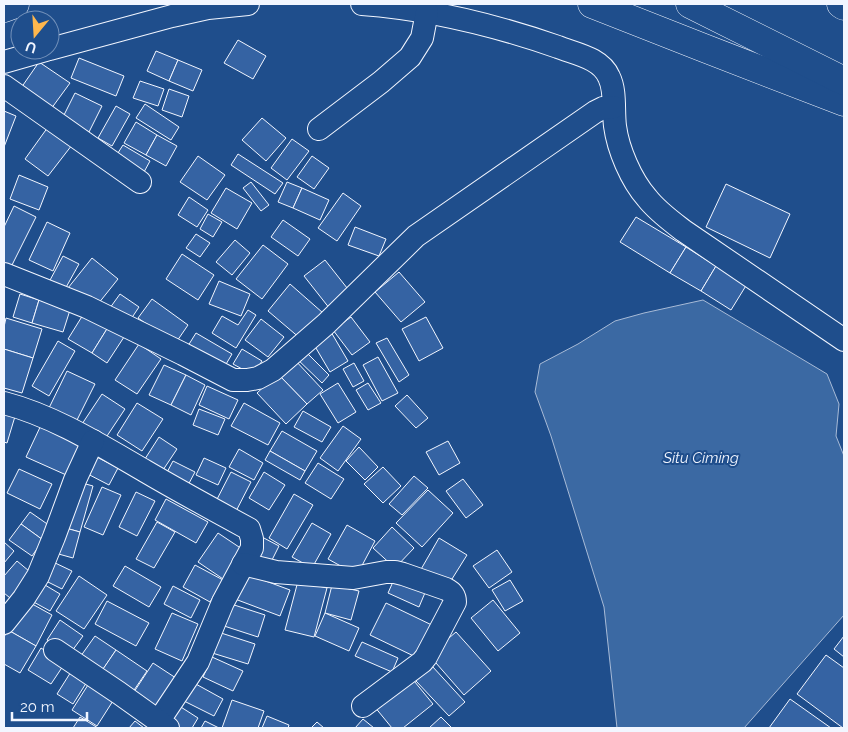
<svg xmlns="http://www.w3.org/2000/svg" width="848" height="732" font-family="Raleway,sans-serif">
<rect width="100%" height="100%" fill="#1f4e8c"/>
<polygon fill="#3b69a3" stroke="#a8bbd7" points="703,300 827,374 839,404 836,436 844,456 844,615 744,728 617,728 604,607 551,436 535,392 540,364 578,344 615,321 644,313"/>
<g fill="#3563a3" stroke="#f2f6ff">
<polygon points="238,40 266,56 253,79 224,63"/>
<polygon points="156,51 178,60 169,81 147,71"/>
<polygon points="79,58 124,76 116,96 71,78"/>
<polygon points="178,60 202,70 193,91 169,81"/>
<polygon points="39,62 70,83 51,109 21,88"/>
<polygon points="140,81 164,89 158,106 133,98"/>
<polygon points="169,89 189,96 182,117 162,110"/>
<polygon points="75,93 102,106 89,132 62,119"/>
<polygon points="145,104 179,127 171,140 136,118"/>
<polygon points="116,106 130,114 112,146 98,138"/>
<polygon points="4,111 16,116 4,147"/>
<polygon points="262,118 286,138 266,161 242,140"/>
<polygon points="136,122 157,135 146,155 124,143"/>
<polygon points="48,127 72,145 48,176 25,159"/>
<polygon points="157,135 177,146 166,166 146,155"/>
<polygon points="292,139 309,151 287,180 271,168"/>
<polygon points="123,145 150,161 144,172 116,156"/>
<polygon points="238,154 283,183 275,194 231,165"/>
<polygon points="198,156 225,175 207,200 180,182"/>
<polygon points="312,156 329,168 314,189 297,177"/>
<polygon points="19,175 48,187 39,210 10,199"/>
<polygon points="251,182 269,205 261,211 243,188"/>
<polygon points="287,182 302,188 293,208 278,202"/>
<polygon points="726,184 790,214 770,258 706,227"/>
<polygon points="226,188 252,203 237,229 211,213"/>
<polygon points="302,188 329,200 320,220 293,208"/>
<polygon points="343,193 361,206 337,241 318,228"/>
<polygon points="189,197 208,210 197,227 178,215"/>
<polygon points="14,206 36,217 8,273 4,270 4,227"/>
<polygon points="208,214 222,222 213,237 200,229"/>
<polygon points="636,217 686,247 670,273 620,242"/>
<polygon points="283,220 310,239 298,256 271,237"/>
<polygon points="47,222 70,233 53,271 29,260"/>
<polygon points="355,227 386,239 379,256 348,245"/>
<polygon points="196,234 210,243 200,257 186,248"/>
<polygon points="235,240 250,253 232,275 216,262"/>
<polygon points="263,245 288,264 262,299 236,279"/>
<polygon points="686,247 716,266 701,291 670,273"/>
<polygon points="182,254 214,275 198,300 166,279"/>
<polygon points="63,256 79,264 64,291 49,282"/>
<polygon points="92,258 118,279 94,309 68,288"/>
<polygon points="325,260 351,293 330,309 304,276"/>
<polygon points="716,266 747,284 731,310 701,291"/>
<polygon points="399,272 425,302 401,322 375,292"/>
<polygon points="219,281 250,294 241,316 209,304"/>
<polygon points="290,284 323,313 301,339 268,311"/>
<polygon points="20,294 39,300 32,323 13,317"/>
<polygon points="120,294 139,307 127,325 107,312"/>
<polygon points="152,299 188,325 175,344 138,318"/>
<polygon points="39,300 70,310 63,332 32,323"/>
<polygon points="86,310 110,324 92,353 68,339"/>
<polygon points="248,310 256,315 236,348 212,333 222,316 238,325"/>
<polygon points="351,317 370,342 352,355 333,330"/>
<polygon points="426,317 443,348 419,361 402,329"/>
<polygon points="6,318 42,329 33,358 4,349 4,327"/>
<polygon points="261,319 284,337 268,357 245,340"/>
<polygon points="110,324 126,334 107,363 92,353"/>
<polygon points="331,332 348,361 330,372 313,343"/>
<polygon points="196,333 232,354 222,371 186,349"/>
<polygon points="387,338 409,375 399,382 376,343"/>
<polygon points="58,341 75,351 49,396 32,386"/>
<polygon points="139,344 161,359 137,394 115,380"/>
<polygon points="302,348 329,375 322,383 294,356"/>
<polygon points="4,349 33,358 22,393 4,388"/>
<polygon points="242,349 262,361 253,375 233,364"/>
<polygon points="378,357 398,393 382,401 363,365"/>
<polygon points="294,359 323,390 307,404 278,374"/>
<polygon points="354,363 364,381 353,387 343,369"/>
<polygon points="164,365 186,375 171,405 149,395"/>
<polygon points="67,371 95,384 75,424 48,410"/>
<polygon points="278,374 307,404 286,424 257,393"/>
<polygon points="186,375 205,385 191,415 171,405"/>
<polygon points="338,383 356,412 338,423 320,394"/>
<polygon points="368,383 381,403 368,410 356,390"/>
<polygon points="207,386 238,400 229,419 199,405"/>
<polygon points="102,394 125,409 105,439 82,424"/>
<polygon points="407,395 428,418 416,428 395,406"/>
<polygon points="137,403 163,419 142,451 117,435"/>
<polygon points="244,403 280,423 268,445 231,426"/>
<polygon points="4,409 16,413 7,443 4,442"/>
<polygon points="199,409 225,419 218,435 193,425"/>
<polygon points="303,411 331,427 322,442 294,427"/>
<polygon points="42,423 88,444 73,478 26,457"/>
<polygon points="343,426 361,439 338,471 320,458"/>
<polygon points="282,431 317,451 305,471 270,451"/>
<polygon points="159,437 177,449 161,473 143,462"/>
<polygon points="448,441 460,463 439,475 426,452"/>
<polygon points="359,447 378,467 365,480 346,461"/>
<polygon points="239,449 263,463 254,480 229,467"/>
<polygon points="270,451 305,471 300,480 265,460"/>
<polygon points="89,453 118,468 109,485 80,470"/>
<polygon points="204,458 226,468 218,485 196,475"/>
<polygon points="173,461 195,472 187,487 165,476"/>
<polygon points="318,463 344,479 331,499 305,483"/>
<polygon points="383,467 401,486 383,503 364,484"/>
<polygon points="19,469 52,484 40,509 7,493"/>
<polygon points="231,472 251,482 233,517 213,507"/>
<polygon points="264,472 285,485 269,510 249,498"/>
<polygon points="414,476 428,488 402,515 389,504"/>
<polygon points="463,479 483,505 466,518 446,491"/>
<polygon points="75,481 93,486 80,532 62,527"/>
<polygon points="102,487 121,495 103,535 84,527"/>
<polygon points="428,490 453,513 422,547 396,523"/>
<polygon points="136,492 155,501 137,536 119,527"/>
<polygon points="294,494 313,505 287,549 269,538"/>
<polygon points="166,499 208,522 196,543 155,520"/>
<polygon points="30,512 53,528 43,540 21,524"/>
<polygon points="157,522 175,532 154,568 136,559"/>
<polygon points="312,523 331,534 312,568 292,557"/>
<polygon points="21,524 43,540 32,556 9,540"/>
<polygon points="347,525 375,541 357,575 328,559"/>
<polygon points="62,527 80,532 73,558 55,553"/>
<polygon points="392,527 414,548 395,568 373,548"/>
<polygon points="218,533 245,551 226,581 198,562"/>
<polygon points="262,537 279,546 269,566 251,557"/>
<polygon points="439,538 467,555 447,587 420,571"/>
<polygon points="4,542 14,551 4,563"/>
<polygon points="497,550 512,572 489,588 473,566"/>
<polygon points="17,561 35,576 15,602 4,593 4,576"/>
<polygon points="51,561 72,571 62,589 42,579"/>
<polygon points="195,565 223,580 210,602 183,587"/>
<polygon points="125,566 161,587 149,607 113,586"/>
<polygon points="244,573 290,590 280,616 235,599"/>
<polygon points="396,575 427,588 419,607 388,593"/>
<polygon points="79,576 107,595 84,629 56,611"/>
<polygon points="510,580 523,601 505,611 492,590"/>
<polygon points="298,581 327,588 314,637 285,630"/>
<polygon points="40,582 60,594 50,611 30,600"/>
<polygon points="332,585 359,591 351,620 325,613"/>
<polygon points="173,586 200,600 191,618 164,604"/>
<polygon points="25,600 52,615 36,646 8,630"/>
<polygon points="493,600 520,633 498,651 471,618"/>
<polygon points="107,601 149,623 136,646 95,624"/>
<polygon points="225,602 265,615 258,637 218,624"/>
<polygon points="386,603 438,628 422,660 370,635"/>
<polygon points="172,613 198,624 182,661 155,649"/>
<polygon points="325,613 359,628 349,651 315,636"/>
<polygon points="60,620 83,636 69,655 47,640"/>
<polygon points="8,630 36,646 20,673 4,664 4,637"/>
<polygon points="215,631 255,644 248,664 209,652"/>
<polygon points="456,632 491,671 464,695 429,655"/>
<polygon points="95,636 116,650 99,675 78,660"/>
<polygon points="844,636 844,657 834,649"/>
<polygon points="362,642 398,658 392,672 355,656"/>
<polygon points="41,648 65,663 51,684 28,670"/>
<polygon points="116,650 147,671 130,696 99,675"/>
<polygon points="826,655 844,668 844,727 843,728 797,694"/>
<polygon points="212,657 243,671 233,691 203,677"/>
<polygon points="153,663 182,682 159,717 130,698"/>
<polygon points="432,666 465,702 449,716 416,681"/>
<polygon points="74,667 90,677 73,704 57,694"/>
<polygon points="410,676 433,704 403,728 392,728 374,706"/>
<polygon points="93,677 118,693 97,726 72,710"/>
<polygon points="194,683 223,699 214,716 184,701"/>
<polygon points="790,699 831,728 769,728"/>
<polygon points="232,700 264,711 258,728 222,728"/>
<polygon points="173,702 198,718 192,728 173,728"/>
<polygon points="267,716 289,725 288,728 262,728"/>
<polygon points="80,717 98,728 73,728"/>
<polygon points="441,717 452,728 429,728"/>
<polygon points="363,719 374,728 355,728"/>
<polygon points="135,721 144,728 129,728"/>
<polygon points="205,721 219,728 201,728"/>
<polygon points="317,722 324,728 311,728"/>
</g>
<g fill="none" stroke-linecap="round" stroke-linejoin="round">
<g stroke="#f2f6ff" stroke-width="24">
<g id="minor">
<path d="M362,4C429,9 495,25 558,47C576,54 601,58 609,77C616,91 613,110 615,126C618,149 631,180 647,198C657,211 671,221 684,231L844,340"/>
<polyline points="50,49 172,16 208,8 248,4"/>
<polyline points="4,62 46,50"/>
<polyline points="4,86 140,182"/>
<polyline points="319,129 381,82 410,57 422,38 427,12"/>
<polyline points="4,274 87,307 183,354 233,380 247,380 258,378 273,370 326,324 416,236 595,112 603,108 614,107"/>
<path d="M4,403C54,416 100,445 145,471C179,491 214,510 249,529L252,539V548L223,602L198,662L158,722"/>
<path d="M243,564L276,572L353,578L386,572H395L403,574L446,589C452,592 455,595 455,602L426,657L422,662L363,706"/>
<polyline points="4,623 24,598 38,576 54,537 75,480 93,441"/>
<polyline points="55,650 119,693 168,728"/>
</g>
</g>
<g stroke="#f2f6ff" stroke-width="29">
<g id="motorway">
<polyline points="592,4 704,48 844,102"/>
<polyline points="690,4 844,81"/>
<polyline points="841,4 844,6"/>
<polyline points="4,8 15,4"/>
</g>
</g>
<use href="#minor" stroke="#1f4e8c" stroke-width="22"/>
<use href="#motorway" stroke="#1f4e8c" stroke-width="28"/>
</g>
<g text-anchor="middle" stroke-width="4" stroke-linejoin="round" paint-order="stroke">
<g font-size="15" font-style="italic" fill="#f2f6ff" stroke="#1f4e8c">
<text x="701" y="463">Situ Ciming</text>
</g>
</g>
<rect width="848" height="732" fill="none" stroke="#f2f6ff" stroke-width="10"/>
<g transform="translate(35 35) rotate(198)"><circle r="24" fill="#1f4e8c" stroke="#7391ba"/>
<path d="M0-4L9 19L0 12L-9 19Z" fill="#ffb74d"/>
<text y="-8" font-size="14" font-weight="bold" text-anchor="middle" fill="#f2f6ff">U</text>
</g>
<path d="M12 712v8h75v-8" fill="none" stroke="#f2f6ff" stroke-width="2.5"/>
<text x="20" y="712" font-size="15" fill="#f2f6ff" stroke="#1f4e8c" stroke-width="4" paint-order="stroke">20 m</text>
</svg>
